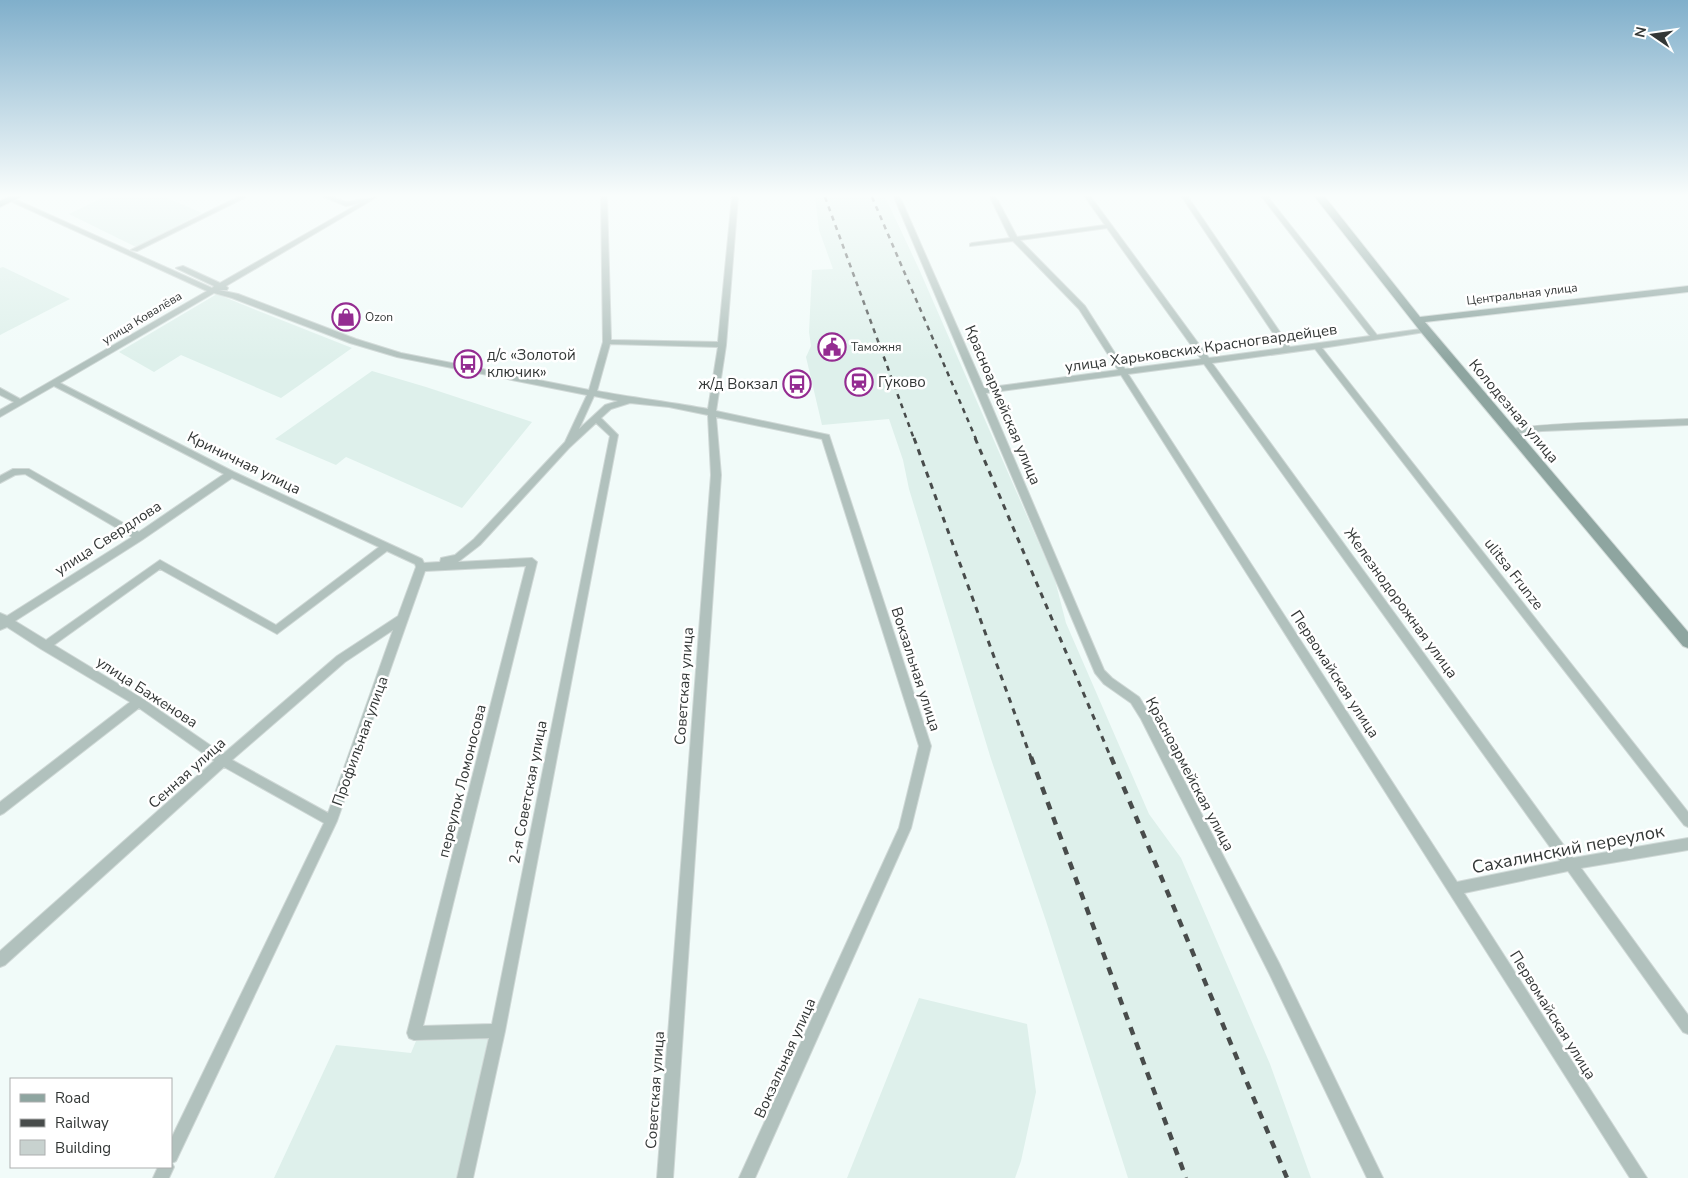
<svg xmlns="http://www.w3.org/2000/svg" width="1688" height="1178" font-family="'Nunito Sans',sans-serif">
<rect width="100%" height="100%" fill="#f1fbf9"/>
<g fill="#def0eb">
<polygon points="104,197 165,197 202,213 136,247 69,214"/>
<polygon points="815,197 884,197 888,203 919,269 1055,580 1066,623 1149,814 1181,858 1270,1064 1311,1178 1128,1178 1046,921 991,759 909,489 903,460 889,419 822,425 806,357 811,346 809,332 812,270 833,269 819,230"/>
<polygon points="3,267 70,299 0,335 0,268"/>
<polygon points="217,294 251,308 352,348 281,398 181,355 154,372 119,352"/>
<polygon points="372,371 426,387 532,422 462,508 346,457 336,465 275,439"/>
<polygon points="919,998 1027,1024 1036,1092 1021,1161 1015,1178 847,1178"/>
<polygon points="488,1039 458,1178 274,1178 336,1045 411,1053 416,1041"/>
</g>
<polygon fill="#c8d2cf" points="839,340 843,351 825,354 822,342"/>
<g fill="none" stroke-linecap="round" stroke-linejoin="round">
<g stroke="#cfd8d6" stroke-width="2">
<g id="street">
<path d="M10,197L212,288L214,286L176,268L183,266L220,283L360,203L346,206L324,197H332L346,202L377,197L226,286L228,288L227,290H219L238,294L356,339L401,353L589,390L603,342L601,197H607L611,340L718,342L732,197H738L726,345L716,411L829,435L931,746L911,828L755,1178H739L899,828L919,746L822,439L716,417L721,475L673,1178H657L711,475L708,415L669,407L630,403L611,409L601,418L618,435L505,1031L473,1178H457L489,1038L414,1040L409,1038L407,1033L526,566L425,571L337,821L176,1161L172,1163L174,1167L169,1178H153L158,1167H171V1139L324,823L224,767L5,965L0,967V951L214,761L139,708L4,813L0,815V802L130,702L41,649L7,627L0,630V613L7,616L132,537L25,474L15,475L0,483V476L13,469H29L139,532L224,474L54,386L0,417V410L14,402L0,395V388L20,399L207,291L8,200L7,199ZM214,293L232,298L350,343L397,357L587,395L565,442L474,539L455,555L441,558L440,562L424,563L422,559L234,472L60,383ZM610,344L718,347L708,409C671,402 634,398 597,391ZM594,396L618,401L605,405L579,429ZM596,423L610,436L492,1024L423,1026L537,562L532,558L458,562L480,545L569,448ZM232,478L379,547L276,625L160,560L46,640L15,621L142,540ZM387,551L415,564L416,567L398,616L337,656L223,754L143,699L54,645L160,569L277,634ZM393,630L328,813L232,760L345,662Z"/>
<polygon points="238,197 246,197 137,251 131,250"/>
<path d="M894,197H900L984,388L1118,370L1079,309L1013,241L970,246V244L972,243L1010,238L990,197H996L1017,237L1105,225L1085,197H1091L1209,358L1283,348L1182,197H1188L1290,347L1370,336L1262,197H1268L1377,335L1428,328V332H1425L1322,348L1688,812V827L1684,825L1315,349L1212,363L1573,858L1688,838V850L1581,868L1688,1015V1034L1683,1032L1568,871L1464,893L1647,1178H1630L1121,375L986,393L1104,670L1112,678L1139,697L1149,713L1279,963L1383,1178H1367L1269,973L1141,719L1131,703L1104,684L1095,673ZM1107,228L1201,359L1125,369L1085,306L1020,240ZM1204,364L1560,861L1457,882L1128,374Z"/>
<path d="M1688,419V425L1542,431L1511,434L1507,431C1516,423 1664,420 1688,419Z"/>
</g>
</g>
<g stroke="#cfd8d6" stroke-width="2">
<g id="secondary">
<polygon points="8,197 20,197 0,207 0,201"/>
<polygon points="1315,197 1325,197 1420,317 1688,286 1688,292 1425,322 1688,632 1688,648 1683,646 1421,332"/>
</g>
</g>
<use href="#street" fill="#b1c1bd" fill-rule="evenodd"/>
<use href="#secondary" fill="#8ea5a0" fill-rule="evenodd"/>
<g stroke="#484c4b" stroke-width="2.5" stroke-dasharray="5 5" stroke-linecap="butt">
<polyline points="825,197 914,439"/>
<polyline points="872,197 976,439"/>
</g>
<g stroke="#484c4b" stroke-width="3" stroke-dasharray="6 6" stroke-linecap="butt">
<polyline points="914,438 1031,758"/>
<polyline points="975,438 1111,758"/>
</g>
<g stroke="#484c4b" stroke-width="4.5" stroke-dasharray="8 8" stroke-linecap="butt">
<polyline points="1031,757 1186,1178"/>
<polyline points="1111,757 1287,1178"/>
</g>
</g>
<linearGradient id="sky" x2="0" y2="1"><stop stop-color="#80afcb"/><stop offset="0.54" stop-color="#f9fdfc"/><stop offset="1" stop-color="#f9fdfc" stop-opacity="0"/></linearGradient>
<rect width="1688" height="362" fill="url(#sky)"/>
<defs>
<g id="shop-ring" transform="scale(1.4375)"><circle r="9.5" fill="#fff" stroke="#942c91" stroke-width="1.5"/><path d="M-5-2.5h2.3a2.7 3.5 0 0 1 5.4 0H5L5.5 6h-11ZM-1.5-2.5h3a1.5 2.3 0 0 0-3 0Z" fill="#942c91"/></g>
<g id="civic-ring" transform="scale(1.4375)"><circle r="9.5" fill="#fff" stroke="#942c91" stroke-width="1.5"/><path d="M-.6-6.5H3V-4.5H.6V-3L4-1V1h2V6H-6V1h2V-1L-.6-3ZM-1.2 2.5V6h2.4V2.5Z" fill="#942c91"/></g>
<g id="bus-ring" transform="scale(1.4375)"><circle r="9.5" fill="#fff" stroke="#942c91" stroke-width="1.5"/><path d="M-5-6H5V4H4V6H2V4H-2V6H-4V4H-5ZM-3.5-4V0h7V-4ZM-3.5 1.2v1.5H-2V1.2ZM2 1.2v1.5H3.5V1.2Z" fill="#942c91"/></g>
<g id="station-ring" transform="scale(1.4375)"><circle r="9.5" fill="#fff" stroke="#942c91" stroke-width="1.5"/><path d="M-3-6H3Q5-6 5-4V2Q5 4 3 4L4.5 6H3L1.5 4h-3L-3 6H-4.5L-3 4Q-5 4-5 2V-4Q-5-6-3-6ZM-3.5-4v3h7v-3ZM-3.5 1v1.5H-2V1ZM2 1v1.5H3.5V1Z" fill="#942c91"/></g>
</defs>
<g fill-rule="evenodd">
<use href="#shop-ring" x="346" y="317"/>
<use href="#civic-ring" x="832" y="347"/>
<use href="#bus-ring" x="468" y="364"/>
<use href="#station-ring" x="859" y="382"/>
<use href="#bus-ring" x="797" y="384"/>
</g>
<g text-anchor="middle" stroke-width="5" stroke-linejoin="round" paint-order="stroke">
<g font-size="12" fill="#333736" stroke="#fff">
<text transform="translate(1522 294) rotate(-7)" y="4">Центральная улица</text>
<text transform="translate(142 318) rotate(-31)" y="4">улица Ковалёва</text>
</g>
<g font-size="12" fill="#333736" stroke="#fff" text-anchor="start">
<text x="365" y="321">Ozon</text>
<text x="851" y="351">Таможня</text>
</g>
<g font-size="15" fill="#333736" stroke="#fff">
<text transform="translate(1201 348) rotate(-8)" y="5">улица Харьковских Красногвардейцев</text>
<text transform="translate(1003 405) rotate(67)" y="5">Красноармейская улица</text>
<text transform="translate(1514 411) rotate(50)" y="5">Колодезная улица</text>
<text transform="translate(244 463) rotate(26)" y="5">Криничная улица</text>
<text transform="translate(108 538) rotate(-33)" y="5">улица Свердлова</text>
<text transform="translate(1514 574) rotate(52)" y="5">ulitsa Frunze</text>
<text transform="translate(1401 603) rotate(54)" y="5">Железнодорожная улица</text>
<text transform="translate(916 669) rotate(72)" y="5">Вокзальная улица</text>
<text transform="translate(1335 674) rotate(57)" y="5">Первомайская улица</text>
<text transform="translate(684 686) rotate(-86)" y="5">Советская улица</text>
<text transform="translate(147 692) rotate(33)" y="5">улица Баженова</text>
<text transform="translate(360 741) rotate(-70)" y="5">Профильная улица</text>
<text transform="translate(187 773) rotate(-42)" y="5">Сенная улица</text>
<text transform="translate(1190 774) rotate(62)" y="5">Красноармейская улица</text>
<text transform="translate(462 781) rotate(-76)" y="5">переулок Ломоносова</text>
<text transform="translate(528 792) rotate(-79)" y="5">2-я Советская улица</text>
<text transform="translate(1553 1015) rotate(58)" y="5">Первомайская улица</text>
<text transform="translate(785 1058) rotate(-66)" y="5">Вокзальная улица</text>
<text transform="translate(655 1090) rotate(-86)" y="5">Советская улица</text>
</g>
<g font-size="15" fill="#333736" stroke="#fff" text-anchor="start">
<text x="487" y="360">д/с «Золотой<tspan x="487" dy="17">ключик»</tspan></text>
<text x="878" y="387">Гуково</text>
<text x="778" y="389" text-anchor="end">ж/д Вокзал</text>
</g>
<g font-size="18" fill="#333736" stroke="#fff">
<text transform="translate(1568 849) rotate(-11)" y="6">Сахалинский переулок</text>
</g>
</g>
<rect x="10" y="1078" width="162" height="90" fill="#ffffff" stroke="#adafaf"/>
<rect x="20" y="1094" width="25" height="8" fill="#8ea5a0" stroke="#adafaf"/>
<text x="55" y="1103" font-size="15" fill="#333736">Road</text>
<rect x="20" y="1119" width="25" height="8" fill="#484c4b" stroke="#adafaf"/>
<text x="55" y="1128" font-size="15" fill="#333736">Railway</text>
<rect x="20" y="1140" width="25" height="15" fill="#c8d2cf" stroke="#adafaf"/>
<text x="55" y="1153" font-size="15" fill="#333736">Building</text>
<g transform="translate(1653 35) rotate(283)" stroke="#ffffff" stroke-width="4" paint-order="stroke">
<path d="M0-4L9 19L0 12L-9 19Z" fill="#333736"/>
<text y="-8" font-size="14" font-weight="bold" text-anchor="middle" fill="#333736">N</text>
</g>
</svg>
